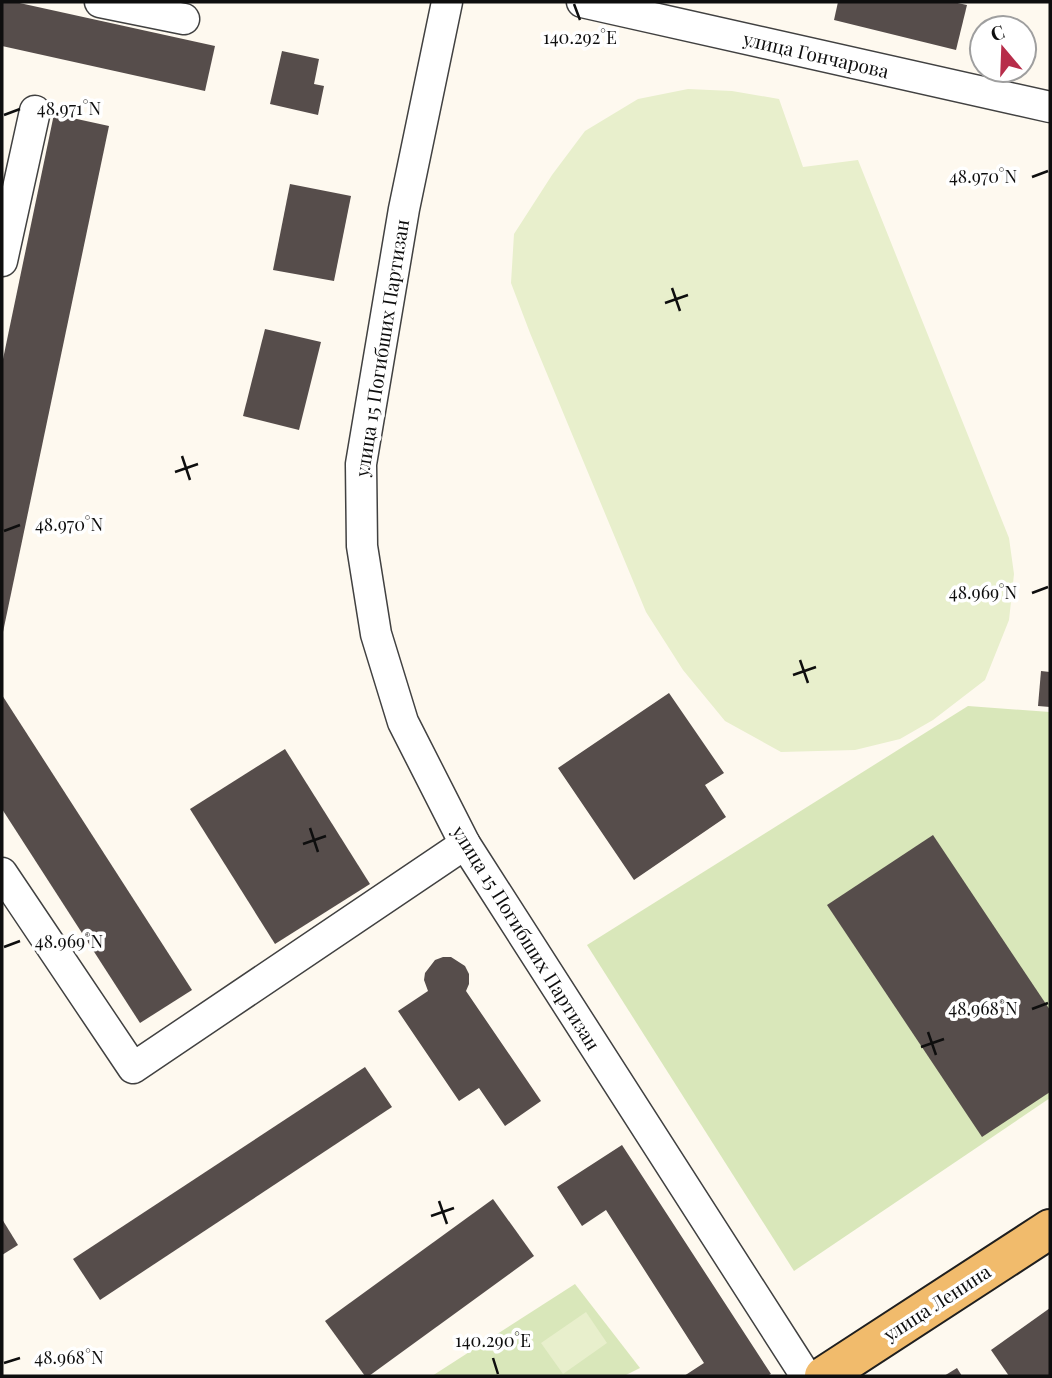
<svg xmlns="http://www.w3.org/2000/svg" width="1052" height="1378" font-family="'Playfair Display',serif">
<rect width="100%" height="100%" fill="#fef9ef"/>
<g fill="#d9e7ba">
<polygon points="968,706 1050,712 1050,1098 794,1271 587,945"/>
<polygon points="575,1284 640,1368 624,1376 432,1376"/>
</g>
<g fill="#e8efcc">
<polygon points="688,89 732,91 779,99 803,167 858,160 1009,538 1014,574 1009,620 985,680 933,720 900,739 855,750 781,752 725,721 683,670 646,612 530,333 511,283 514,234 552,175 585,131 638,99"/>
<polygon points="586,1312 607,1343 563,1374 541,1343"/>
</g>
<g fill="#564d4b">
<polygon points="2,2 15,2 215,46 205,91 2,46"/>
<polygon points="838,2 953,2 967,5 956,50 834,20"/>
<polygon points="282,51 319,59 314,84 324,86 318,115 270,104"/>
<polygon points="54,114 109,126 3,632 2,364"/>
<polygon points="290,184 351,196 334,281 273,270"/>
<polygon points="265,329 321,342 299,430 243,416"/>
<polygon points="1041,671 1050,672 1050,707 1038,706"/>
<polygon points="669,693 724,773 705,785 726,817 634,880 558,768"/>
<polygon points="2,695 192,990 140,1023 2,809"/>
<polygon points="285,749 370,884 275,944 190,809"/>
<polygon points="933,835 1050,1010 1050,1092 982,1137 827,905"/>
<polygon points="443,957 451,957 465,966 469,974 469,984 466,991 541,1101 505,1126 479,1088 459,1101 398,1011 428,991 424,980 425,973 435,960"/>
<polygon points="365,1067 392,1107 100,1300 73,1259"/>
<polygon points="622,1145 771,1374 767,1376 684,1376 704,1363 606,1210 582,1226 557,1187"/>
<polygon points="493,1199 534,1256 369,1376 365,1376 325,1321"/>
<polygon points="2,1219 18,1245 2,1255"/>
<polygon points="1050,1308 1050,1376 1009,1376 991,1350"/>
<polygon points="957,1368 962,1376 944,1376"/>
</g>
<g fill="none" stroke-linecap="round" stroke-linejoin="round">
<g stroke="#414141" stroke-width="33">
<g id="minor">
<polyline points="100,2 184,19"/>
<polyline points="447,2 404,209 361,464 362,546 376,634 403,722 465,844 806,1376"/>
<polyline points="582,2 1050,107"/>
<polyline points="2,261 35,111"/>
<polyline points="2,873 133,1068 465,844"/>
</g>
</g>
<g stroke="#1f1f1f" stroke-width="42">
<polyline id="major" points="824,1376 1050,1229"/>
</g>
<use href="#minor" stroke="#fff" stroke-width="30"/>
<use href="#major" stroke="#f1bb6c" stroke-width="38"/>
</g>
<path fill="none" stroke="#0e0e0e" stroke-width="2.5" d="M574,4L580,20M4,115L20,109M1032,177L1048,171M672,288L680,311M665,303L688,295M182,456L190,480M175,472L198,464M4,531L20,525M1032,593L1048,587M800,660L808,683M793,675L816,667M310,828L318,852M303,844L326,836M4,947L20,941M1032,1009L1048,1003M928,1032L936,1055M921,1047L944,1039M439,1201L447,1224M431,1216L454,1208M493,1358L498,1374M4,1363L20,1358"/>
<g text-anchor="middle" stroke-width="7" stroke-linejoin="round" paint-order="stroke">
<g font-size="19" fill="#0e0e0e" stroke="#fff">
<text transform="translate(816 55) rotate(13)" y="7">улица Гончарова</text>
<text transform="translate(382 348) rotate(-81)" y="7">улица 15 Погибших Партизан</text>
<text transform="translate(526 938) rotate(58)" y="7">улица 15 Погибших Партизан</text>
<text transform="translate(937 1303) rotate(-33)" y="7">улица Ленина</text>
</g>
</g>
<g font-size="18" text-anchor="middle" fill="#0e0e0e" stroke="#fff" stroke-width="7" stroke-linejoin="round" paint-order="stroke">
<text x="580" y="44">140.292°E</text>
<text x="69" y="115">48.971°N</text>
<text x="983" y="183">48.970°N</text>
<text x="69" y="531">48.970°N</text>
<text x="983" y="599">48.969°N</text>
<text x="69" y="948">48.969°N</text>
<text x="983" y="1015">48.968°N</text>
<text x="493" y="1347">140.290°E</text>
<text x="69" y="1364">48.968°N</text>
</g>
<rect width="1052" height="1378" fill="none" stroke="#0e0e0e" stroke-width="7"/>
<g transform="translate(1003 49) rotate(341)"><circle r="33" fill="#ffffff" stroke="#9f9f9f" stroke-width="2"/>
<path d="M0-5L12 26L0 18L-12 26Z" fill="#b72d4a"/>
<text y="-10" font-size="19" font-weight="bold" text-anchor="middle" fill="#0e0e0e">С</text>
</g>
</svg>
